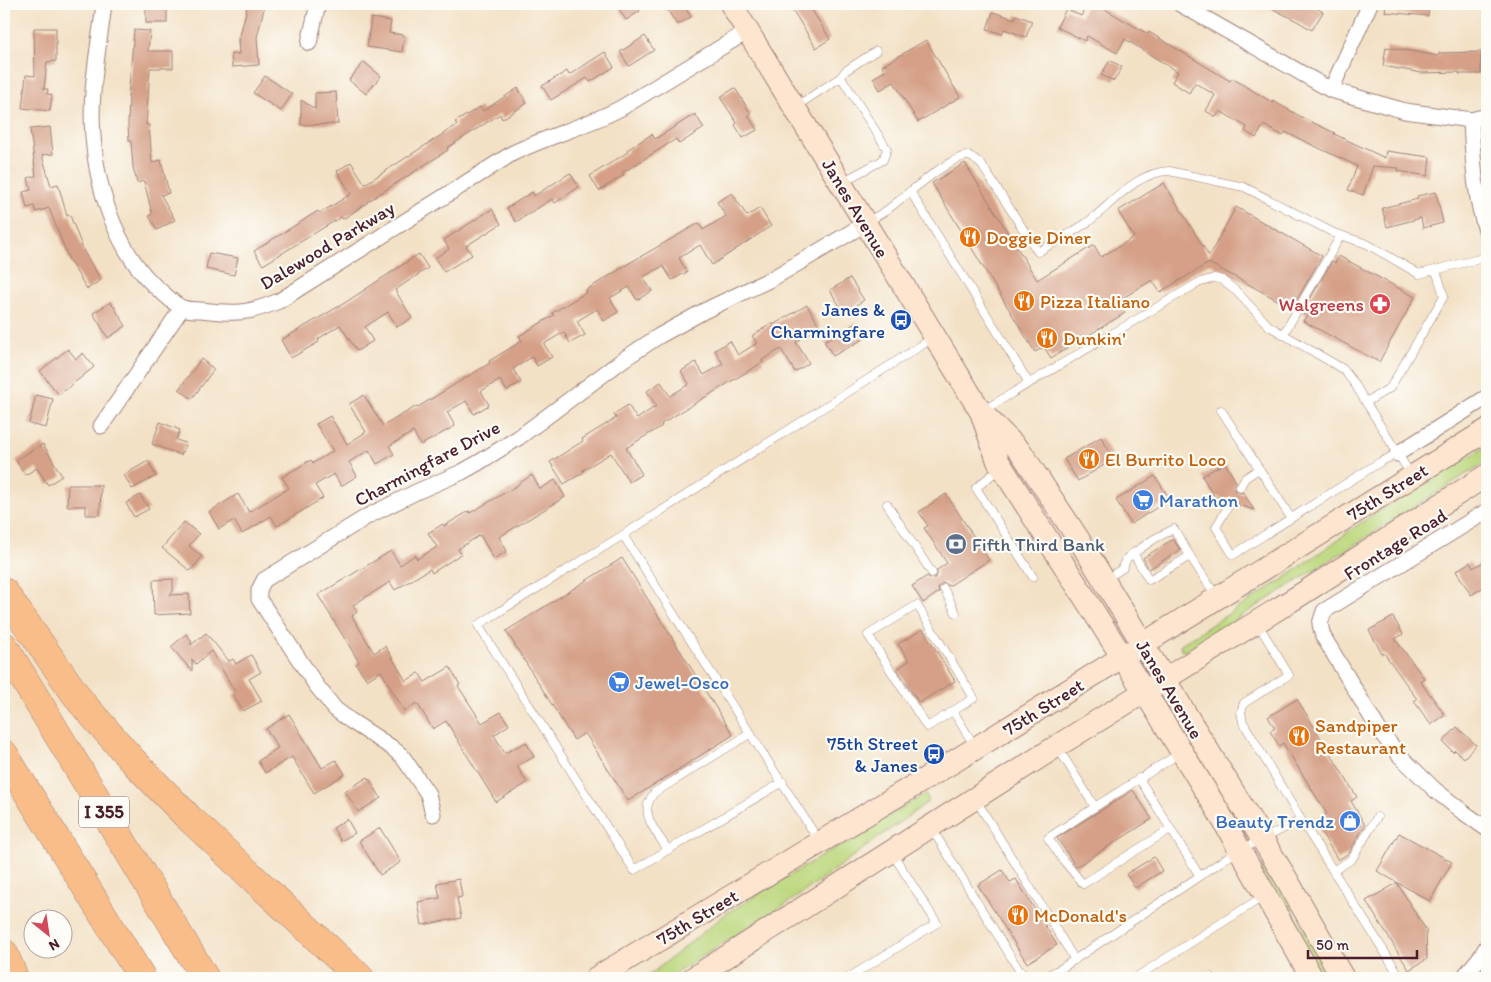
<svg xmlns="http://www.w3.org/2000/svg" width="1491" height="982" font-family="Itim,sans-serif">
<rect width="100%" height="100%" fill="#fdfcf7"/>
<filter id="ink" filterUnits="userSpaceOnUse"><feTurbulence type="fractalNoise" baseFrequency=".02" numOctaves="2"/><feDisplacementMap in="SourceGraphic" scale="10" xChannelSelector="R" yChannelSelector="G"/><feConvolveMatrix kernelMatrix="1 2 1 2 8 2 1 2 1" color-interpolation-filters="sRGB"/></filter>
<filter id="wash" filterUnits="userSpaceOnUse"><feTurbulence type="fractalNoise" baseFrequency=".0096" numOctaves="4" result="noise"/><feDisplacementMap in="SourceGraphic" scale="20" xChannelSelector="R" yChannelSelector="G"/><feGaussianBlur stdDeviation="1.12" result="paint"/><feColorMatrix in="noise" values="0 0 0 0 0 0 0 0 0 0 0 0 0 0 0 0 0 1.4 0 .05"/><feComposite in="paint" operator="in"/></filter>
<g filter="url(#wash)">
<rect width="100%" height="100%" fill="#f3e1c6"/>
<g fill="#bcd77d" stroke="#837b54">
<polygon points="1487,446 1487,461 1186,651 1182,651 1180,646 1181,644 1285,578 1366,519"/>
<polygon points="925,794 929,801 794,899 668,978 646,978 727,913"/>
<polygon points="1262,866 1266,866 1333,978 1322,978 1261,870"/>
</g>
<g id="blocks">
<g fill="#d5a087">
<rect x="146" y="4" width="21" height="19"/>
<polygon points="248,4 265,4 257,37 259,65 232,67 231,54 239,54 238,39 239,39"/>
<polygon points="616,4 635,4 640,11 626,20"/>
<polygon points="664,4 683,4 691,17 677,25"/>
<polygon points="789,4 808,4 830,39 816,48"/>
<polygon points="1087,4 1096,4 1148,34 1149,32 1230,81 1232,78 1273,103 1273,101 1305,119 1335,133 1334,134 1385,158 1386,151 1430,157 1428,176 1398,171 1399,168 1373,166 1363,195 1348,190 1357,166 1285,132 1283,136 1264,125 1256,138 1245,131 1247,127 1220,111 1216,117 1206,111 1215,95 1195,83 1189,93 1172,82 1178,72 1125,39 1117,53 1087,36 1085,41 1057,27 1066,9 1081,16"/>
<polygon points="1263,4 1310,4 1323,12 1312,30 1297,21"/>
<polygon points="1386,4 1429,4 1428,16 1385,12"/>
<polygon points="993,12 1015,19 1016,15 1032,21 1026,37 1004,29 1002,34 987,29"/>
<polygon points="371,18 391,21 389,33 404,35 402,52 367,47"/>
<polygon points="34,28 56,28 56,61 47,62 44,89 48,89 47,94 52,95 50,111 22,108 26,75 35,76"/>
<polygon points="134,30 150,31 148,51 173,51 173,68 150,68 146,125 149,125 152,163 161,160 169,193 161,195 175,220 157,230 149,216 152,214 144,181 137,183 133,167 131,141 129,141 128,125 129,98 128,98"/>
<polygon points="645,36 654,50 629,66 620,52"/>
<polygon points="926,40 960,97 918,122 894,82 880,90 873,78 885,71 882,66"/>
<polygon points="1386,47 1439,56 1439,53 1481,52 1481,74 1459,74 1459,72 1422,73 1383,66"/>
<polygon points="605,52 614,67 590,82 587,78 551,100 542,86 567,71 569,75"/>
<polygon points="1110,60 1122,67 1114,81 1101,75"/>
<polygon points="364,62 381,76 366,94 349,80"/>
<polygon points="265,76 292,94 281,111 253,93"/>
<polygon points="518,88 527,103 502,119 500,114 447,148 448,150 367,202 367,203 343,219 341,217 263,265 254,251 318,211 320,213 351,194 337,171 351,162 365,184 457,125 455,122 480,107 483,111"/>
<polygon points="735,88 751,114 748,115 757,130 743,138 735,125 737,123 720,97"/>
<polygon points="336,92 338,124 301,125 301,100 315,109 315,93"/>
<polygon points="695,114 704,128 679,144 676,139 622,173 624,175 599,191 590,176 628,152 627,150 652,134 655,139"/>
<polygon points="50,127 53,154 42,155 51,186 58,184 67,216 70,215 84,252 101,280 87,289 69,260 49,208 36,212 34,206 27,208 23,192 31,190 28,178 36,176 30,129"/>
<polygon points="965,163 1037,280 1094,245 1101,257 1134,237 1118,211 1164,183 1209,256 1236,207 1322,256 1292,308 1209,263 1160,292 1152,280 1118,301 1125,313 1051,358 1044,347 1035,352 932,183"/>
<polygon points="570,173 579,187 555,203 552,199 516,222 507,208 532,192 534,196"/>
<polygon points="1436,192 1443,223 1423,228 1421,218 1387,227 1382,208 1418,199 1417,196"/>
<polygon points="732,193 747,216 760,208 771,226 712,265 700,245 679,258 687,272 672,280 663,266 643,277 652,291 637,300 629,287 610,298 618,312 604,321 597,309 577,321 585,335 570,343 564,332 544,344 552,357 537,366 532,357 513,369 521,382 507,391 500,380 481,391 489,405 474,414 466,401 447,412 455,426 421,445 413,432 389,446 394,454 377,464 369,450 349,462 357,476 341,486 334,474 315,485 323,498 277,526 271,516 242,534 234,520 219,529 209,512 238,494 249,512 289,488 282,477 311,460 313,463 333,451 316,424 330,416 347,444 366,432 349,404 364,395 383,426 417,406 418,407 490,363 489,361 522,341 519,336 554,315 552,313 587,292 586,290 619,270 619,269 699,223 703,230 726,216 717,202"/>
<polygon points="492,209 501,224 466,246 472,255 444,272 435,258 449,249 444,240"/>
<polygon points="209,253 238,258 234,275 206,269"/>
<polygon points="419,254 428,268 395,290 412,318 397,327 388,312 365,327 373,341 357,351 340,325 318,339 319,342 291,358 281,340 343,304"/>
<polygon points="1339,256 1415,297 1379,362 1303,321 1307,315 1302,313 1332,261 1335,263"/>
<polygon points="850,278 864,300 844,313 830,290"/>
<polygon points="111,302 126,326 108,338 93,313"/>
<polygon points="807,305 820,327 796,342 809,363 795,372 781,349 762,360 763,362 661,424 662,426 626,448 642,474 629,482 611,453 583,470 584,472 564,484 550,462 583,441 582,439 616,418 614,414 628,405 637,419 656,406 647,391 661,382 670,396 689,384 681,371 696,362 704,375 723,364 715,350 730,341 738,355 757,343 752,336 772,323 773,325"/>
<polygon points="856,323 865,338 833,356 824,341"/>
<polygon points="68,349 76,359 83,353 94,367 59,395 40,371"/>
<polygon points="201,359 214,369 192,399 179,389"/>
<polygon points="36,395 53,399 46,428 29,424"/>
<polygon points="160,422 180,430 176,440 186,443 181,455 152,444"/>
<polygon points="1101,437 1114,459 1078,481 1064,459"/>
<polygon points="43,444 62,476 48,485 37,468 25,475 16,460"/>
<polygon points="148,461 156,476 132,489 124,475"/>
<polygon points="1225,463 1236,482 1234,487 1235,490 1240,493 1243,492 1254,510 1236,504 1236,500 1233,497 1229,497 1226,500 1214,496 1202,476"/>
<polygon points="532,475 540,489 555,480 565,497 499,537 507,551 494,559 480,535 458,549 461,554 432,573 430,569 395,590 390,582 353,605 357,612 352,616 374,653 385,646 406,681 419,673 425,682 450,667 460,685 458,686 482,723 501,712 509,725 494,735 505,753 526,742 534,757 517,766 527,783 496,802 446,721 433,729 417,703 404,711 381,671 367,680 356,664 359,662 318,595 391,551 400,565 415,555 417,559 437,547 428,533 443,524 444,526 469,511 470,513 518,485 518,484"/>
<polygon points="1155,476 1170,499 1131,524 1116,500"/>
<polygon points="68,485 101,485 100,515 86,515 86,506 67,506"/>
<polygon points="946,494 989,560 949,586 945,583 941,584 938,588 939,592 923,603 912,586 927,576 930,578 935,578 937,575 937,570 947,563 924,528 928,526 919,512"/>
<polygon points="140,495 149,509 134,517 126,503"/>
<polygon points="184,522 199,534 189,546 202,557 190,571 162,548"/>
<polygon points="1173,539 1180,550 1149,569 1143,558"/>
<polygon points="622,558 733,735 628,801 585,733 574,740 506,631"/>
<polygon points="1487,560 1487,585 1471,595 1456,571 1470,562 1473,568"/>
<polygon points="173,579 173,591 170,595 189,594 190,613 154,615 153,580"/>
<polygon points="1393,617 1403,634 1395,639 1424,678 1420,681 1445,715 1431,725 1414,701 1417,699 1384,653 1382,654 1369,630"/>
<polygon points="923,629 955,681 919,703 897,669 909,661 898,644"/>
<polygon points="206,633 229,661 233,659 236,664 251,655 261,672 249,679 262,701 243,711 233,695 236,693 211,651 196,664 192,659 192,671 171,647 186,634 191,640 191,645"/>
<polygon points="1297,699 1357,797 1351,801 1365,825 1349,853 1338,860 1315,822 1327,814 1283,743 1279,746 1270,731 1275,728 1268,717"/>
<polygon points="289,714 322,768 336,760 345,774 314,793 292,757 265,773 258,761 278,748 266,729"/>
<polygon points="1457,727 1476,745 1464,758 1455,750 1453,752 1443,742"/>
<polygon points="368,777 381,798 358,812 345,791"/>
<polygon points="1133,790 1152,819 1076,867 1057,838"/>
<polygon points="347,819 355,833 341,841 333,828"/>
<polygon points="380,828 401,862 380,875 359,841"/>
<polygon points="1399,833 1452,862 1430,901 1377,871"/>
<polygon points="1154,857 1162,871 1135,888 1126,874"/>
<polygon points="1002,870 1010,882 1016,879 1057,945 1027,963 978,885"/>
<polygon points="459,879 462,897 457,898 461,918 422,925 418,902 440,898 437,883"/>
<polygon points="1397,883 1426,930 1427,959 1409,970 1366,901"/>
</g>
</g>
</g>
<g filter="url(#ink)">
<use href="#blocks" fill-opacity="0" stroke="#9e8078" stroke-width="1"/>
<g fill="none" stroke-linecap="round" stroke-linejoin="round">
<g stroke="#9e8078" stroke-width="9">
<g id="lane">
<polyline points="841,77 845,71 876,51"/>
<polyline points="795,107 841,77 887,149 883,160 842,182"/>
<polyline points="910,191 1029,383"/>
<path d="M867,222C874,218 881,214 887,210C902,199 951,155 968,156C973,157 977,161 981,164L1038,252C1054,242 1072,233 1088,222C1112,204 1136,172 1169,171L1244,187L1334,233L1367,244L1419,274L1487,257"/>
<polyline points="1283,335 1341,235"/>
<polyline points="1366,402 1390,388 1444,296 1436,270"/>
<polyline points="1221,410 1291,518"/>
<polyline points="982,411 1198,283 1214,278 1222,280 1236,291 1269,326 1343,369 1354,383 1411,475"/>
<polyline points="1001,467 976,488 1033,577"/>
<polyline points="1240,487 1245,478 1259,469"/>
<polyline points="1231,502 1216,527 1233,555 1380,462 1397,454"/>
<polyline points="887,504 932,573"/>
<polyline points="623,535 478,625 634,870 783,782"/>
<polyline points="1133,553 1149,580 1190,556"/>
<polyline points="1106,579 1123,568 1127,558 1154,539 1174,529 1190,556 1216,596"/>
<polyline points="944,589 956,613"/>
<polygon points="917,605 974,698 927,727 868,635"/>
<polyline points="1258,624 1289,675 1244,703 1241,712 1243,722 1301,820 1401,978"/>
<polyline points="953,711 975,747"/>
<polyline points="1058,748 1095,807 1180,753"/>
<polyline points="1139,778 1199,875"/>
<polyline points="976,800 1075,960"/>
<polyline points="1095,807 1048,838 1063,860 1083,884 1170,829"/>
<polyline points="932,829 1019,970 1026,976 1036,978 1048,975 1062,968 1225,859 1240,850 1301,820"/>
<polyline points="819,841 623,535 933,338"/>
<path d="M668,850C660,837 644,820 648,804C649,800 652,796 654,793L751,733"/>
<polyline points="1333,871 1352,859 1377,817"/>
<polyline points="1211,977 1212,978"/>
<polyline points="848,978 937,923 892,853"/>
<polyline points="1135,978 1264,896"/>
</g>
</g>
<g stroke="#9e8078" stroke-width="17">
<g id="street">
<path d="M104,4C99,47 89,92 93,136C97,192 119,259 164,294C170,299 176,306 183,308C188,310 196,310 201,310C235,314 248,314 279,301L513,153C548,136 587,126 621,108L748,31"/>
<polyline points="1180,4 1331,90 1405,111 1471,120 1487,116"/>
<polyline points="309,43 318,4"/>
<polyline points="1331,90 1370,4"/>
<path d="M1471,120C1473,157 1474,197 1487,233"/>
<polyline points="101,426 182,308"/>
<polyline points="1397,454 1487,397"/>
<polyline points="1487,511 1324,611 1320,624 1323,636 1379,730 1399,755 1435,790 1463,812 1487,829"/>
<polyline points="433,814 428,794 402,756 391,747 351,721 335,709 316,685 259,599 259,590 264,580 368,516 416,492 462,472 478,463 518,438 624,359 659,336 704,311 773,278 865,224"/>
<polyline points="1463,978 1481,956 1487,946"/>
</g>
</g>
<g stroke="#9e8078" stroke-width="24">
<g id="secondary">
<polyline points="731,4 981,412 998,461 1161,718 1218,811 1312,978"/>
<polyline points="986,417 1021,452 1083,546 1286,878 1343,978"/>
<polyline points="596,978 976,748 1487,430"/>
<polyline points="693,978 1057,746 1297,597 1487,475"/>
</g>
</g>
<g stroke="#9e8078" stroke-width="29">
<g id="highway">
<polyline points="4,592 81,702 134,762 188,817 360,978"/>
<polyline points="4,646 205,978"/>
<polyline points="4,754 142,978"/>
<polyline points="4,953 14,978"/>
</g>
</g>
<use href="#lane" stroke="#fff" stroke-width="8"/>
<use href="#street" stroke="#fff" stroke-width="15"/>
<use href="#secondary" stroke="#fde5d0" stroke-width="22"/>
<use href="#highway" stroke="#f9bd89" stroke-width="28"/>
</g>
</g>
<defs>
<g id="restaurant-disc" transform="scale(1.125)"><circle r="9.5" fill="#e8710a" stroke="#fdfcf7"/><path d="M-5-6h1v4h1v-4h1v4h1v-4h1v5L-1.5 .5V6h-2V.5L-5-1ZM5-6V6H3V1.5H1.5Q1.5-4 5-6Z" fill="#fff"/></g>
<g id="pharmacy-disc" transform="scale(1.125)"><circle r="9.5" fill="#e0444e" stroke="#fdfcf7"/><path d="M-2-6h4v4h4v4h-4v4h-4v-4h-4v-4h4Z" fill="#fff"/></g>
<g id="bus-disc" transform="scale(1.125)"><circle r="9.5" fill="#1a4fb4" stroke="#fdfcf7"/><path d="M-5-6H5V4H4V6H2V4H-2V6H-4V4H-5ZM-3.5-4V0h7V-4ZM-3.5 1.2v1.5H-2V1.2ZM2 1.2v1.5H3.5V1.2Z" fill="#fff"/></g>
<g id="supermarket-disc" transform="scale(1.125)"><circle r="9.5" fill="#3f7fe0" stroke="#fdfcf7"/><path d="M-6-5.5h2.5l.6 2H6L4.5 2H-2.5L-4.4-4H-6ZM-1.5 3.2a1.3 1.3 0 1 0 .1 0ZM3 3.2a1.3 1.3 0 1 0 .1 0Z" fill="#fff"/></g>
<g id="bank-disc" transform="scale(1.125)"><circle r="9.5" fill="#5c6f8a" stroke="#fdfcf7"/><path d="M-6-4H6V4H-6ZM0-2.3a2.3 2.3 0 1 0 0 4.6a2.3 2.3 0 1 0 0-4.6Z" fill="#fff"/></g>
<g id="shop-disc" transform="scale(1.125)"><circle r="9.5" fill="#3f7fe0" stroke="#fdfcf7"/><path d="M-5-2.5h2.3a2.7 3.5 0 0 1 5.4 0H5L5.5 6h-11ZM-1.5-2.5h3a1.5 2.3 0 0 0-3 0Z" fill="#fff"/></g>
</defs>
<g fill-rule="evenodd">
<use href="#restaurant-disc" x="970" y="237"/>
<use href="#restaurant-disc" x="1024" y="301"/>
<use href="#pharmacy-disc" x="1380" y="304"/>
<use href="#bus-disc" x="901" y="320"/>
<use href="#restaurant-disc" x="1047" y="338"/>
<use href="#restaurant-disc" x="1089" y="459"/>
<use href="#supermarket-disc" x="1143" y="500"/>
<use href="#bank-disc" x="956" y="544"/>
<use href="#supermarket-disc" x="619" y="682"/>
<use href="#restaurant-disc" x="1299" y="736"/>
<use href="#bus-disc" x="934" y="754"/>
<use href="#shop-disc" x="1350" y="821"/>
<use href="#restaurant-disc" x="1018" y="915"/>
</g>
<g text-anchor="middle" stroke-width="4.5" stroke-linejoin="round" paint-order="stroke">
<rect fill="#fdfcf7" stroke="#806168" stroke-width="1" x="79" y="796.5" width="50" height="31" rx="4"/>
<g font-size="18" font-weight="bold" fill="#4a1f2b">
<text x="104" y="818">I 355</text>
</g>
<g font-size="19" fill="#4a1f2b" stroke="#fdfcf7">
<text transform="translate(856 208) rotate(59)" y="7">Janes Avenue</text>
<text transform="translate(327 245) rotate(-31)" y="7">Dalewood Parkway</text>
<text transform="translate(427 463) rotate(-28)" y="7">Charmingfare Drive</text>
<text transform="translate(1387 492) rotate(-32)" y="7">75th Street</text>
<text transform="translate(1395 544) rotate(-32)" y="7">Frontage Road</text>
<text transform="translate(1170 689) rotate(59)" y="7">Janes Avenue</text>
<text transform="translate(1043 707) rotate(-32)" y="7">75th Street</text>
<text transform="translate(697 917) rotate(-31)" y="7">75th Street</text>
</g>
<g font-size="19" fill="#c56008" stroke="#fdfcf7" text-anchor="start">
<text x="986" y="244">Doggie Diner</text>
<text x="1040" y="308">Pizza Italiano</text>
<text x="1063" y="345">Dunkin'</text>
<text x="1105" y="466">El Burrito Loco</text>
<text x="1315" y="732">Sandpiper<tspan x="1315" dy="22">Restaurant</tspan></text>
<text x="1034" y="922">McDonald's</text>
</g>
<g font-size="19" fill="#be3a42" stroke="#fdfcf7" text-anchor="end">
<text x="1364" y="311">Walgreens</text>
</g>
<g font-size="19" fill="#164399" stroke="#fdfcf7" text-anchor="end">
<text x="885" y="316">Janes &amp;<tspan x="885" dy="22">Charmingfare</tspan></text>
<text x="918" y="750">75th Street<tspan x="918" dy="22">&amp; Janes</tspan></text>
</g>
<g font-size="19" fill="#366cbe" stroke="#fdfcf7" text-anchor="start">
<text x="1159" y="507">Marathon</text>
<text x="635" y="689">Jewel-Osco</text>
<text x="1334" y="828" text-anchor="end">Beauty Trendz</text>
</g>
<g font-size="19" fill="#4e5e75" stroke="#fdfcf7" text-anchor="start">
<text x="972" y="551">Fifth Third Bank</text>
</g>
</g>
<rect width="1491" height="982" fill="none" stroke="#fdfcf7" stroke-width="20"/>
<g transform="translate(48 934) rotate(150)"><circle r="24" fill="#fdfcf7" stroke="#b5a4a5"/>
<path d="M0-4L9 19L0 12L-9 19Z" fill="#d1495b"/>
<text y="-8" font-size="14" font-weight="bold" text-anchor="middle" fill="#4a1f2b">N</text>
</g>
<path d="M1308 950v8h109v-8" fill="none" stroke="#4a1f2b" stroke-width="2.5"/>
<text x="1316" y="950" font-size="15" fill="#4a1f2b" stroke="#fdfcf7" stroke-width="4" paint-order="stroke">50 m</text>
</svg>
